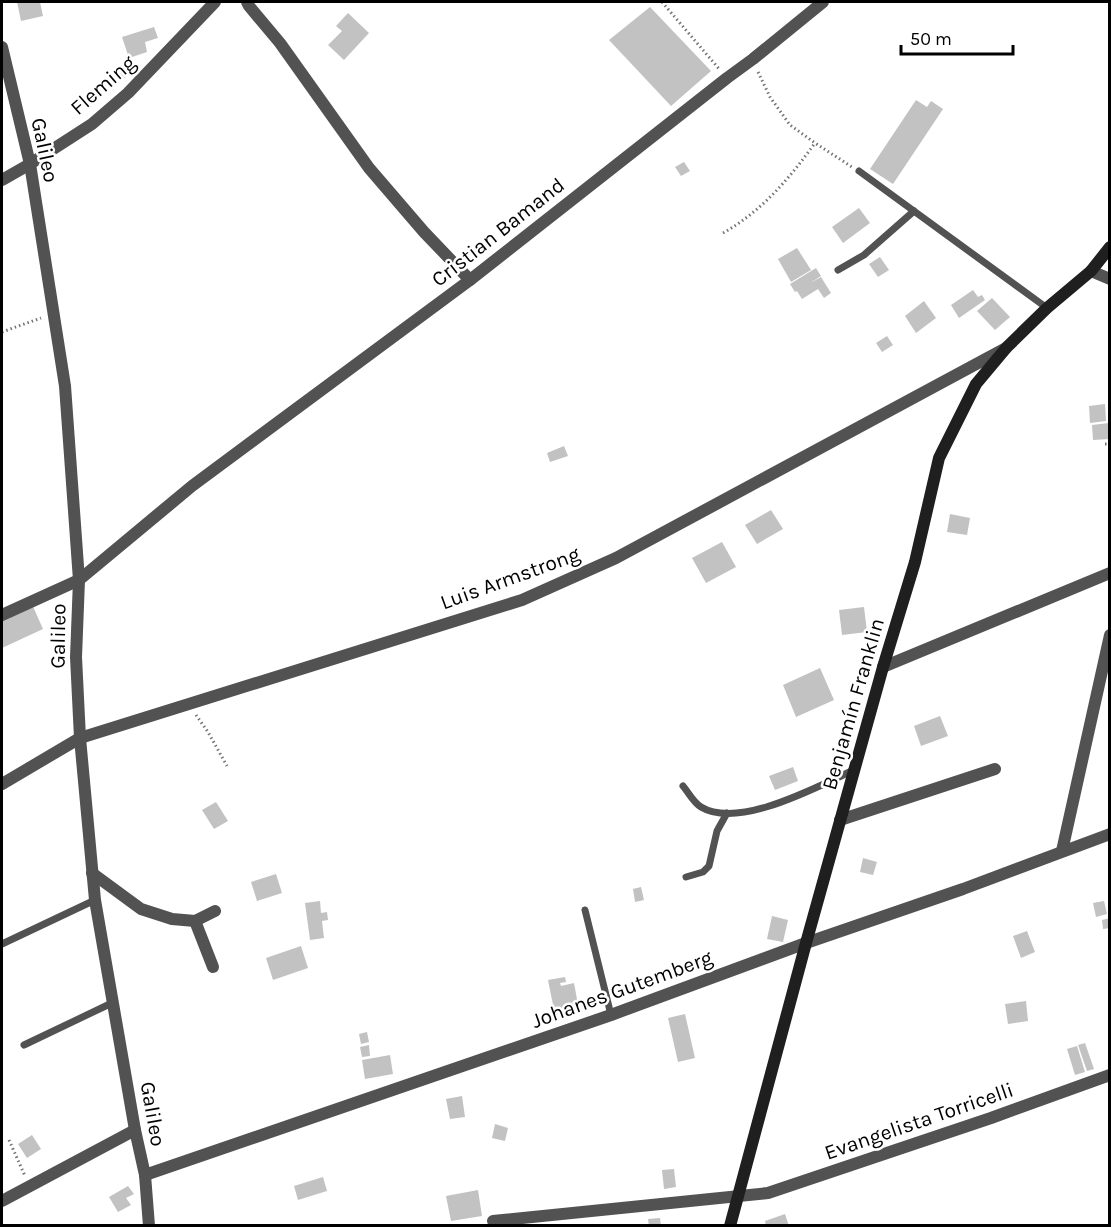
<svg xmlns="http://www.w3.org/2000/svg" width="1111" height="1227" font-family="Karla,sans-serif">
<rect width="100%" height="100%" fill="#fff"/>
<g fill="#c2c2c2">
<polygon points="17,2 40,2 43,16 21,21"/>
<polygon points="650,7 711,71 671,106 609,40"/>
<polygon points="348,13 369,33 344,60 328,45 342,31 336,26"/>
<polygon points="154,27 158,38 145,42 147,52 129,58 122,37"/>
<polygon points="128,65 132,69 125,78 120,74"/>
<polygon points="916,100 927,107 931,101 943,109 893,184 870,169"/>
<polygon points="684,162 690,171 681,176 675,167"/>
<polygon points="859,208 870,223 843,243 832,227"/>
<polygon points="797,248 811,270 791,282 778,259"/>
<polygon points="880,257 889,270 878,277 869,264"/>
<polygon points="816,268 821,276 810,283 821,277 831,293 824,298 818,289 802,299 797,291 795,292 790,284"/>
<polygon points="973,290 978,297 982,295 985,300 959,318 951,305"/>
<polygon points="992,298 1010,317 995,330 977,311"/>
<polygon points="924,301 936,318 916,333 905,316"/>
<polygon points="887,336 893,345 882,352 876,343"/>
<polygon points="1105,404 1106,421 1090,423 1089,406"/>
<polygon points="1109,423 1110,439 1093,440 1092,425"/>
<polygon points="564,446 568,456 550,462 547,453"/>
<polygon points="771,510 783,529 757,544 745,525"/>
<polygon points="950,514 970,518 967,535 947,532"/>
<polygon points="722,542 736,567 706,583 692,558"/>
<polygon points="31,602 43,629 2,648 2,617"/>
<polygon points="864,607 867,632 842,635 839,610"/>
<polygon points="820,668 834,700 796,717 783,685"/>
<polygon points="940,716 948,736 921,746 914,726"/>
<polygon points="793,767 798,781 775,790 769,776"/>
<polygon points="216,802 228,821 214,829 202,810"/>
<polygon points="863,858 877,862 873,875 860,872"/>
<polygon points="276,874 282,893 257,901 251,882"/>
<polygon points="641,887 644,900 635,902 633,889"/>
<polygon points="320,901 321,913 327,912 328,920 322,921 324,938 310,940 305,903"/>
<polygon points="1104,901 1107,914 1096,917 1093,903"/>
<polygon points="772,916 788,920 783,942 767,939"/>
<polygon points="1110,918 1110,928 1103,929 1102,920"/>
<polygon points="1027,931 1035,952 1021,958 1013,936"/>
<polygon points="301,946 308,968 273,980 266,958"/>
<polygon points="565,977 566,982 560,983 561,986 574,983 579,1010 555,1015 548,980"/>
<polygon points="1026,1001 1028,1021 1008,1024 1005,1004"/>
<polygon points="685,1014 695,1058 678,1062 668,1018"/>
<polygon points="367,1032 369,1042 361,1044 359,1034"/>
<polygon points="1085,1043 1094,1069 1087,1071 1078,1045"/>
<polygon points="369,1045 370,1056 362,1057 360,1047"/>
<polygon points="1077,1046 1085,1072 1075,1075 1067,1049"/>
<polygon points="390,1055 393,1074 365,1079 362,1060"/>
<polygon points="462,1096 465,1117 450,1119 446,1099"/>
<polygon points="495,1124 508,1128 505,1141 492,1138"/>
<polygon points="32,1135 41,1149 27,1158 18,1144"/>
<polygon points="674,1169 676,1187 664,1189 662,1170"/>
<polygon points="323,1177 327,1191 298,1200 294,1186"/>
<polygon points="128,1186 134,1194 126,1198 131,1205 118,1212 109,1197"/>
<polygon points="478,1190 482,1216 451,1221 446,1196"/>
<polygon points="785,1214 789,1226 766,1226 765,1221"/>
<polygon points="660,1218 661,1226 649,1226 648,1219"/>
</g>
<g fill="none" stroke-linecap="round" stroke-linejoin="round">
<g stroke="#747474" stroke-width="3" stroke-dasharray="1.5 3" stroke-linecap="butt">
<polyline points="662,2 720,70"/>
<polyline points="758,72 770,97 790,125 815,143 852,167"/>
<path d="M723,233C762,211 789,179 815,143"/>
<polyline points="2,332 41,318"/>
<polyline points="1105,444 1110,444"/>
<polyline points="196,715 208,732 227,766"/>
<polyline points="9,1140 25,1176"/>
</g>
<g stroke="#525252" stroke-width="7">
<polyline points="859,171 1047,308"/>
<polyline points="838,270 864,255 914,211"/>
<path d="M683,786C689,793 693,802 701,807C739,830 818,786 854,770"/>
<polyline points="686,877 703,872 709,866 717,831 727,813"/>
<polyline points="585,910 611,1015"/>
<polyline points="2,944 95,900"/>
<polyline points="24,1045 114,1002"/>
</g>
<g stroke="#525252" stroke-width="12">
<polyline points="247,2 249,6 280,43 369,168 424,232 470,280"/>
<polyline points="2,47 30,164 65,386 79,580 76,657 80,738 95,900 135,1130 145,1175 149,1226"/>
<polyline points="2,180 30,164 92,124 128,93 215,2"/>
<polyline points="1091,271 1110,279"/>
<polyline points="2,615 79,580 192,486 470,280 727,78 753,59 823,2"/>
<polyline points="883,667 1110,573"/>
<polyline points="2,784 80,738 522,600 616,558 1006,348"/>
<polyline points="840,820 995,769"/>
<polyline points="1062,851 1110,635"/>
<polyline points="92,873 141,909 172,919 195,921 215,911"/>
<polyline points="195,921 213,967"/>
<polyline points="145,1175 611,1015 806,943 963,889 1110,834"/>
<polyline points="2,1201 135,1130"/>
<polyline points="493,1221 768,1193 991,1118 1110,1075"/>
</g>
<polyline stroke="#1f1f1f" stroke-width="12" points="730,1226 806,943 883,667 915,562 939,458 976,384 1007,347 1047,308 1091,271 1110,247"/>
</g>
<g text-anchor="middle" stroke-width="5" stroke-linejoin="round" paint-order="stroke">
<g font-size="21" fill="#000" stroke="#fff">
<text transform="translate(103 85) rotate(-41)" y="7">Fleming</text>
<text transform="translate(45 150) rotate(78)" y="7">Galileo</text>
<text transform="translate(498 232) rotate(-38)" y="7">Cristian Bamand</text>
<text transform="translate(510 578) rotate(-20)" y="7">Luis Armstrong</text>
<text transform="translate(58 636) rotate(-89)" y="7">Galileo</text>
<text transform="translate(853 704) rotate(-74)" y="7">Benjamín Franklin</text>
<text transform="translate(622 989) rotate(-20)" y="7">Johanes Gutemberg</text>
<text transform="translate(153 1114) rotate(80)" y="7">Galileo</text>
<text transform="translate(919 1121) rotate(-19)" y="7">Evangelista Torricelli</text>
</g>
</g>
<rect width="1111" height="1227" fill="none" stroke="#000000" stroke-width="6"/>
<path d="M901 45v9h112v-9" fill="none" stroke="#000000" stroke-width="3"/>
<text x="910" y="45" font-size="18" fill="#000000" stroke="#ffffff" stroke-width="4.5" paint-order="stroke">50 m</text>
</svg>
